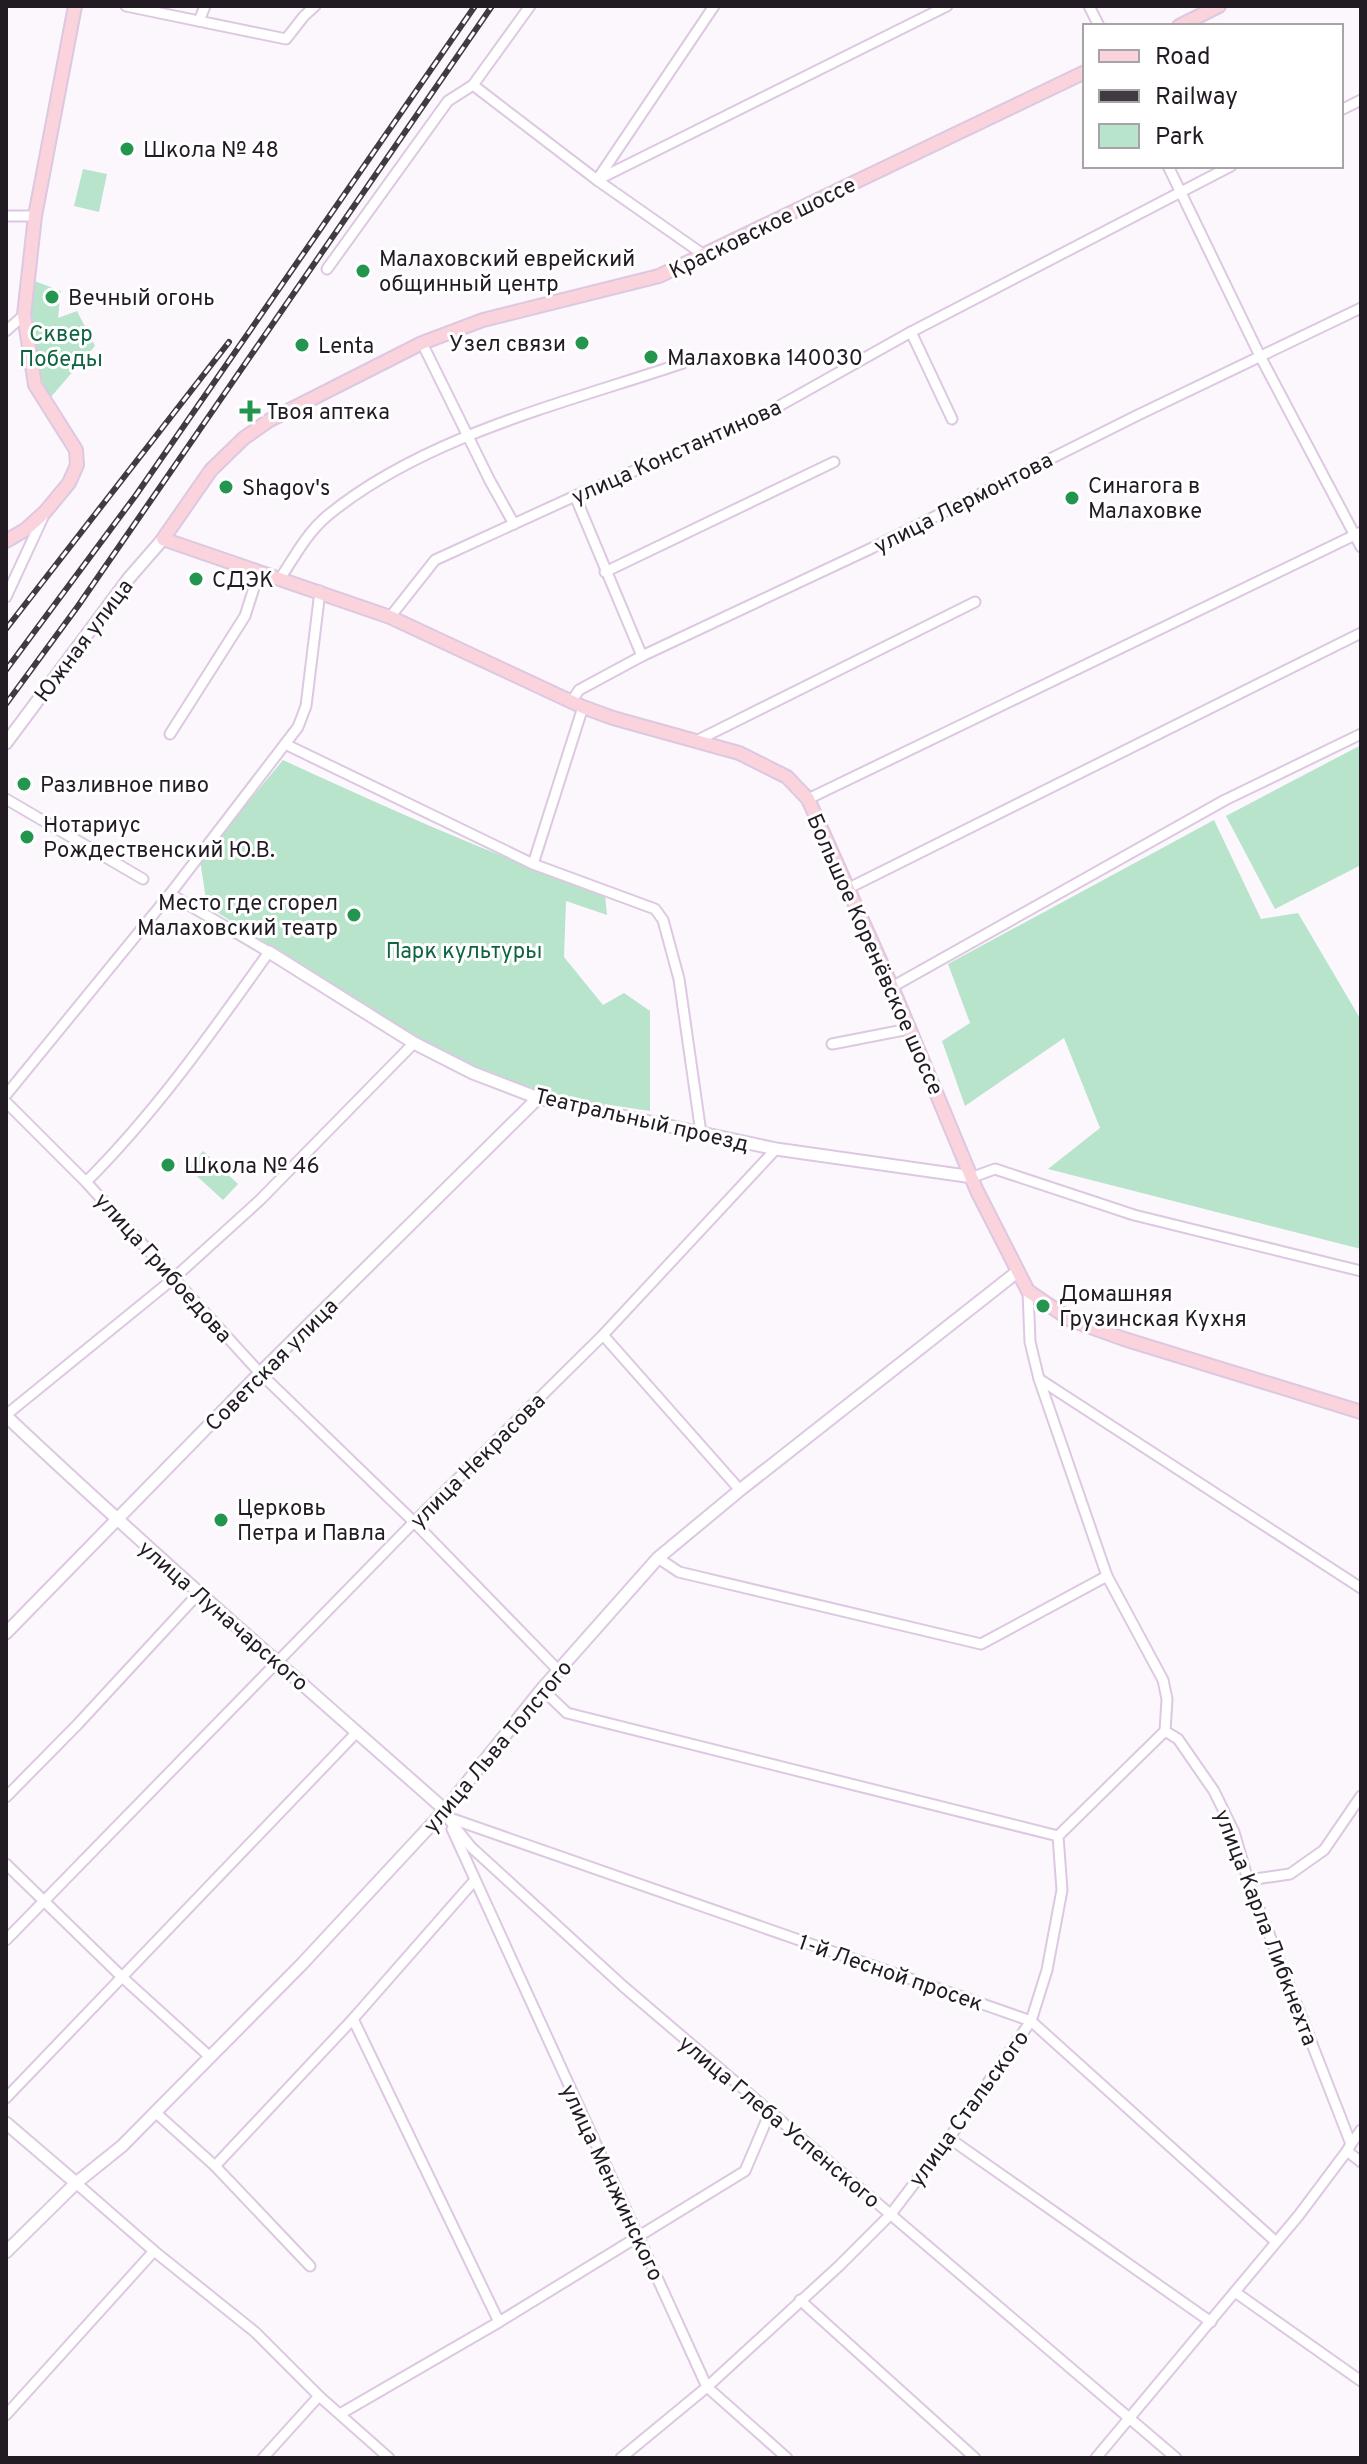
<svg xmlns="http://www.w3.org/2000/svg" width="1367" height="2464" font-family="Overpass,sans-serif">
<rect width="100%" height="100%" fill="#fcf7fd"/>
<g fill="#b7e4cb">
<polygon points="83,169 107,174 99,212 74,206"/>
<path d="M32,280L61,291L58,318L77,311L95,346L50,398C31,360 28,322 32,280Z"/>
<polygon points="1361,745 1361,865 1275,909 1226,816"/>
<path d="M283,760C389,809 495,856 605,895L607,915L566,901L564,957L603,1005L624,993L650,1011V1111L557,1097L490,1077L412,1035L207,906L200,860Z"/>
<polygon points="1214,820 1261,919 1298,913 1361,1020 1361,1249 1048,1169 1100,1128 1064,1038 965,1106 942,1041 970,1023 948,964"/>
<polygon points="203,1151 238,1184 223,1200 188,1168"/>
</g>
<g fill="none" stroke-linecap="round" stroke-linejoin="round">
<g stroke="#ddc8e2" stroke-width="13">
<g id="minor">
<polyline points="126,6 286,39 304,16 315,6"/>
<polyline points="1089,6 1099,26"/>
<polyline points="199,21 205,6"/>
<polyline points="473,85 597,180 704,255"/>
<polyline points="1341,110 1361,100"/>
<polyline points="1168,166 1260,356 1361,547"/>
<polyline points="597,180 947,6"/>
<polyline points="597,180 714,6"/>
<polyline points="6,216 35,216"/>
<polyline points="327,269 448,101 473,85 530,6"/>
<polyline points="6,331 24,315"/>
<polyline points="911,332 952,419"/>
<polyline points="422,343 490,481 514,524"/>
<polyline points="575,496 642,656"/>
<polyline points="605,572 834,462"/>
<path d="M280,579C294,557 307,533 327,516C424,436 565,403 683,363"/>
<polyline points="6,597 44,515"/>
<polyline points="390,617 435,560 575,496 756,419 911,332 1231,166"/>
<polyline points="571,702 579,690 642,656 872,548 1138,415 1361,308"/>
<polyline points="170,734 245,616 259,572"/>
<polyline points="696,741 975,602"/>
<polyline points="285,744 533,864 655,909 663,920 679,979 701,1133"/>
<polyline points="6,799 143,879"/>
<polyline points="808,799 1361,532"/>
<polyline points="533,864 583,707"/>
<polyline points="849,888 1361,633"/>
<polyline points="892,987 1225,800 1361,734"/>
<polyline points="832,1044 909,1029"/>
<polyline points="6,1095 170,894 298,727 306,706 320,591"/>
<polyline points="6,1102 86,1182 260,1373 414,1522 558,1670"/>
<polyline points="973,1177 995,1169 1134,1215 1361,1271"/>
<path d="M86,1182C156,1112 212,1032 269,952L170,894"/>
<polyline points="1028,1291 1030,1342 1039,1379 1107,1576 1163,1680 1167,1699 1165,1731"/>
<polyline points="603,1335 740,1490"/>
<polyline points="1039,1379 1361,1588"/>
<polyline points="6,1415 173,1279 260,1200 414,1043"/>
<polyline points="658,1558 679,1572 981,1644 1107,1576"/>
<polyline points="542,1689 567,1713 1058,1836"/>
<polyline points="1165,1731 1178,1739 1214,1791 1234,1832 1248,1880 1351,2144 1347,2151 1361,2162"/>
<polyline points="6,1797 77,1725 198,1594"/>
<polyline points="447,1817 471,1847 624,1987 1176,2458"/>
<polyline points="447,1817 1031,2021 1275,2241"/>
<polyline points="452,1829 707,2387 787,2458"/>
<polyline points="6,1864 122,1977 209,2056"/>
<polyline points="1248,1880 1290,1874 1324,1850 1361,1796"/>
<polyline points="6,1940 414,1522 603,1335 776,1149"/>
<polyline points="353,2019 499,2322"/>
<polyline points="6,2098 357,1732"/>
<polyline points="155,2112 215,2166 310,2266"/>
<polyline points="949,2138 1211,2322"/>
<polyline points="1351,2144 1361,2130"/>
<polyline points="215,2166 353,2019 474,1881"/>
<polyline points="76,2183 154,2251 255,2332 319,2396 389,2458"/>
<polyline points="1235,2292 1361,2381"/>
<polyline points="800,2300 975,2458"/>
<polyline points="340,2414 499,2322 745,2171 770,2112"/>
<polyline points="6,2415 154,2251"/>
<polyline points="263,2458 319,2396"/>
<polyline points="621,2458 707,2387 839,2266 891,2214 952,2134 1031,2021 1047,1970 1062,1890 1058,1836 1165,1731"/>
<polyline points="1096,2458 1299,2215 1347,2151"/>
</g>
</g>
<g stroke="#ddc8e2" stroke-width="15">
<g id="tertiary">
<polyline points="6,743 129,578 163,539"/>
<polyline points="269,952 414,1043 473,1073 538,1098 776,1149 973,1177"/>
<path d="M6,1416C149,1551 298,1680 445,1810"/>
<polyline points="6,1633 260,1373 538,1098"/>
<polyline points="6,2123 76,2183"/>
<polyline points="6,2252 76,2183 122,2146 302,1964 445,1810 542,1689 658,1558 740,1490 1017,1272"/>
</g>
</g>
<g stroke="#ddc8e2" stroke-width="16">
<g id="secondary">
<polyline points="1179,26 1219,6"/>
<polyline points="1085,72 659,276 483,320 422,343 270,420 244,438 211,470 163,539 390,617 583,707 613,718 739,753 787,777 808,799 892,987 977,1191 1028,1291 1071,1320 1124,1339 1361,1412"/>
<polyline points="6,541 25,530 45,512 69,483 77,465 76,450 35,385 24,315 35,216 75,6"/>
</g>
</g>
<use href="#minor" stroke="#fff" stroke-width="9"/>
<use href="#tertiary" stroke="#fff" stroke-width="11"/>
<use href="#secondary" stroke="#fad3dd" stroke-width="12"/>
<g stroke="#423a43" stroke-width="6">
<g id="rail">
<polyline points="6,629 229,342"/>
<polyline points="6,670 136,495 475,6"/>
<polyline points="6,704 78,606 492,6"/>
</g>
</g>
<use href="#rail" stroke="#fff" stroke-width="3" stroke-dasharray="9" stroke-linecap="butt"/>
</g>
<g fill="#24954f" stroke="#fff" stroke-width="3">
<circle cx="127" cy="149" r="8"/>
<circle cx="363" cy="271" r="8"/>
<circle cx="52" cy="297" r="8"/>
<circle cx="582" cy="343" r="8"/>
<circle cx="302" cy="345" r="8"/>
<circle cx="651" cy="357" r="8"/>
<path d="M246 399h8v8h8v8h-8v8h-8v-8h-8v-8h8z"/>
<circle cx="226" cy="487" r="8"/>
<circle cx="1072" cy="498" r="8"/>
<circle cx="196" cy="579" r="8"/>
<circle cx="24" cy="784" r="8"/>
<circle cx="27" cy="837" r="8"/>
<circle cx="354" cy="915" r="8"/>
<circle cx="168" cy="1165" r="8"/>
<circle cx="1043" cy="1306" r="8"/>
<circle cx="221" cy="1520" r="8"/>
</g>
<g text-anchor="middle" stroke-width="6" stroke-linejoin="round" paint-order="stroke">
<g font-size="22" fill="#231b24" stroke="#fff" text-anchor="start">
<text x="143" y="157">Школа № 48</text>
<text x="379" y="266">Малаховский еврейский<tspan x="379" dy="25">общинный центр</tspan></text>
<text x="68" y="305">Вечный огонь</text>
<text x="566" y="351" text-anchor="end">Узел связи</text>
<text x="318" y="353">Lenta</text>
<text x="667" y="365">Малаховка 140030</text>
<text x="266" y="419">Твоя аптека</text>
<text x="1088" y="493">Синагога в<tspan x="1088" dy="25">Малаховке</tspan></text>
<text x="242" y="495">Shagov's</text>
<text x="212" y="587">СДЭК</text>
<text x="40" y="792">Разливное пиво</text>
<text x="43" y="832">Нотариус<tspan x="43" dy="25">Рождественский Ю.В.</tspan></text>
<text x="338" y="910" text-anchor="end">Место где сгорел<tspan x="338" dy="25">Малаховский театр</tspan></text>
<text x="184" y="1173">Школа № 46</text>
<text x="1059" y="1301">Домашняя<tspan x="1059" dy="25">Грузинская Кухня</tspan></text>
<text x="237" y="1515">Церковь<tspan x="237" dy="25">Петра и Павла</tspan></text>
</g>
<g font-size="22" fill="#231b24" stroke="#fff">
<text transform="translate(762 227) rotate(-26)" y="8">Красковское шоссе</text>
<text transform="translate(676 451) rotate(-24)" y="8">улица Константинова</text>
<text transform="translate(963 502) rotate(-27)" y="8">улица Лермонтова</text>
<text transform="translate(83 640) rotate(-53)" y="8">Южная улица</text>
<text transform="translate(876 954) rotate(66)" y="8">Большое Коренёвское шоссе</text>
<text transform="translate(642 1119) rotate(13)" y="8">Театральный проезд</text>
<text transform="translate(164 1267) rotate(48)" y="8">улица Грибоедова</text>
<text transform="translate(271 1364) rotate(-45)" y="8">Советская улица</text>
<text transform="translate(477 1460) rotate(-45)" y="8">улица Некрасова</text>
<text transform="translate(224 1615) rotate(41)" y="8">улица Луначарского</text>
<text transform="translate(497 1746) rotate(-50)" y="8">улица Льва Толстого</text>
<text transform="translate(1267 1927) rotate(69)" y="8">улица Карла Либкнехта</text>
<text transform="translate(891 1972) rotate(19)" y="8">1-й Лесной просек</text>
<text transform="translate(968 2108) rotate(-54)" y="8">улица Стальского</text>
<text transform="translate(780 2121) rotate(40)" y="8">улица Глеба Успенского</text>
<text transform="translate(613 2182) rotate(65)" y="8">улица Менжинского</text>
</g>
<g font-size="22" fill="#106443" stroke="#fff">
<text x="61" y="341">Сквер<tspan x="61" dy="25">Победы</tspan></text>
<text x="464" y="958">Парк культуры</text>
</g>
</g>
<rect width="1367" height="2464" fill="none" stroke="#231b24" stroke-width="16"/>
<rect x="1083" y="24" width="260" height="144" fill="#ffffff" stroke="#a7a4a7" stroke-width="2"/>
<rect x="1099" y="50" width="40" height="12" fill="#fad3dd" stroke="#a7a4a7" stroke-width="2"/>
<text x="1155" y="64" font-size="24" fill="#231b24">Road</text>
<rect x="1099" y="90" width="40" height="12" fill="#423a43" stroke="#a7a4a7" stroke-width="2"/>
<text x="1155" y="104" font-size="24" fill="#231b24">Railway</text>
<rect x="1099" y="124" width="40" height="24" fill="#b7e4cb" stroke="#a7a4a7" stroke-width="2"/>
<text x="1155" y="144" font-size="24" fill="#231b24">Park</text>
</svg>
